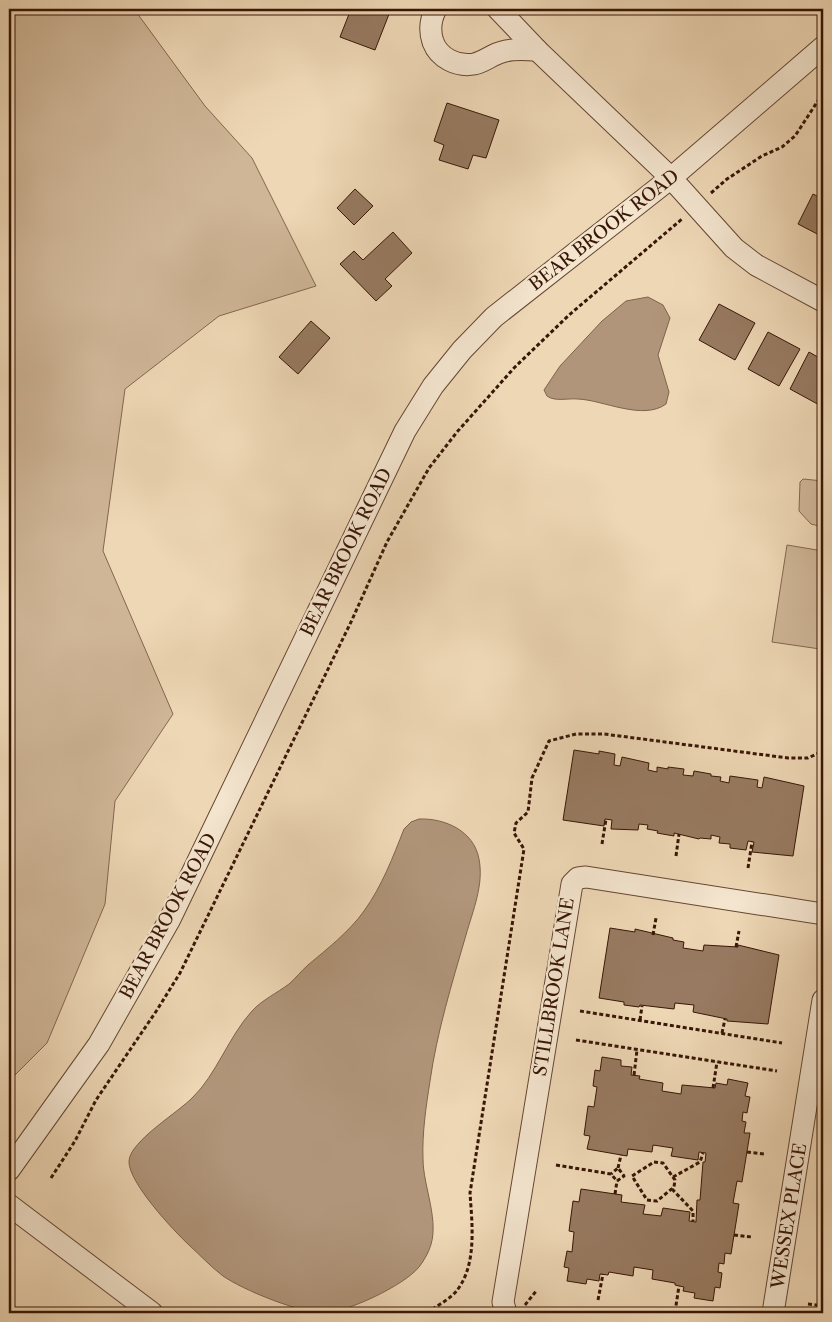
<svg xmlns="http://www.w3.org/2000/svg" width="832" height="1322" font-family="'Libre Caslon Text',serif">
<rect width="100%" height="100%" fill="#eed7b5"/>
<filter id="stains"><feTurbulence type="fractalNoise" baseFrequency=".004" numOctaves="4"/><feColorMatrix values="0 0 0 0 .2 0 0 0 0 .09 0 0 0 0 .02 0 0 0 .5 -.17"/></filter>
<radialGradient id="worn" r=".72"><stop offset=".6" stop-color="#630" stop-opacity="0"/><stop offset="1" stop-color="#630" stop-opacity=".3"/></radialGradient>
<g fill="#cfb697" stroke="#84664e">
<polygon points="9,9 134,9 205,106 252,158 316,286 219,316 125,389 103,551 173,714 115,801 105,904 47,1043 9,1081"/>
<polygon points="803,479 823,481 823,527 811,524 799,511 800,482"/>
<polygon points="787,545 823,551 823,628 820,649 772,642"/>
</g>
<g fill="#b0957a" stroke="#80624c">
<path d="M648,297L663,305L670,318L658,355L669,392L666,404C643,421 603,400 578,399C568,398 555,402 547,396L544,390L560,366L602,321L626,301Z"/>
<path d="M419,819C445,818 474,831 479,859C484,885 473,910 466,935C452,983 437,1032 430,1081C426,1107 422,1133 423,1159C423,1187 441,1223 429,1250C427,1255 423,1262 419,1267C405,1285 343,1315 320,1313C296,1311 243,1290 223,1276C211,1267 200,1255 189,1245C173,1230 128,1182 129,1161C130,1141 179,1112 193,1097C216,1075 229,1036 252,1011C262,1000 277,993 289,984C296,978 301,971 308,965C327,949 349,932 364,911C382,886 393,857 404,829L411,822Z"/>
</g>
<g fill="#977a61" stroke="#381606">
<polygon points="351,9 391,9 375,50 340,37"/>
<polygon points="447,103 499,120 486,158 473,155 468,169 439,160 444,145 434,141"/>
<polygon points="355,189 373,206 354,225 337,208"/>
<polygon points="823,190 823,237 798,224 813,194 819,197"/>
<polygon points="393,232 412,253 385,279 392,286 376,301 340,264 354,251 363,260"/>
<polygon points="719,304 755,323 735,360 699,340"/>
<polygon points="311,321 330,338 298,374 279,357"/>
<polygon points="768,332 800,349 779,386 748,369"/>
<polygon points="809,352 823,360 823,407 790,389"/>
<polygon points="574,750 599,754 599,751 615,754 614,765 620,766 622,757 649,763 648,770 657,772 657,767 668,769 668,767 684,769 683,775 693,776 694,771 711,774 711,776 721,777 720,781 729,783 730,776 758,780 757,787 762,788 764,777 804,786 793,856 752,852 754,842 748,841 746,850 730,848 730,844 719,843 720,837 711,835 711,839 700,838 699,839 674,833 674,836 657,833 658,831 647,829 648,825 639,824 638,830 611,829 612,820 605,819 604,826 563,820"/>
<polygon points="610,928 635,932 635,929 673,938 673,940 684,942 683,948 703,951 704,945 738,947 738,945 779,955 768,1024 727,1021 727,1019 693,1012 694,1005 675,1003 674,1009 640,1005 639,1007 624,1005 624,1002 599,998"/>
<polygon points="602,1057 621,1060 621,1066 632,1067 631,1075 640,1076 639,1079 663,1083 662,1091 681,1094 682,1085 715,1088 716,1083 727,1085 728,1079 748,1083 745,1096 750,1097 747,1113 743,1112 742,1121 746,1122 744,1133 750,1133 742,1182 737,1181 733,1203 739,1204 731,1254 725,1253 724,1264 719,1263 718,1272 722,1273 720,1288 715,1287 713,1301 694,1298 695,1293 683,1291 684,1287 675,1285 675,1283 652,1279 653,1270 634,1267 633,1276 609,1272 608,1275 600,1274 599,1281 587,1279 586,1284 567,1281 569,1268 564,1267 567,1251 572,1252 574,1232 569,1231 573,1201 579,1202 581,1189 622,1195 621,1202 645,1205 643,1214 661,1216 663,1208 690,1212 689,1221 696,1222 697,1200 700,1200 703,1162 705,1162 706,1153 699,1152 698,1160 671,1156 673,1148 653,1145 652,1152 628,1149 627,1156 587,1149 590,1136 584,1135 588,1106 594,1107 597,1087 593,1086 595,1070 600,1071"/>
</g>
<g fill="none" stroke-linecap="round" stroke-linejoin="round">
<g stroke="#664632" stroke-width="23">
<g id="minor">
<path d="M436,9C430,20 429,30 433,42C439,58 457,67 474,64C484,62 493,54 502,52C513,48 526,50 537,50"/>
<polyline points="498,9 537,50 671,178 734,248 756,265 823,301"/>
<polyline points="9,1170 99,1044 170,919 405,431 433,386 462,350 494,317 671,178 823,47"/>
<polyline points="9,1205 152,1313"/>
<polyline points="506,1313 503,1302 572,884 578,878 586,877 823,914"/>
<polyline points="773,1313 823,1000"/>
</g>
</g>
<g stroke="#381606" stroke-width="3" stroke-dasharray="4 2.5" stroke-linecap="butt">
<polyline points="711,193 727,179 762,156 782,147 795,136 823,93"/>
<polyline points="602,844 606,819"/>
<polyline points="676,856 679,834"/>
<polyline points="748,868 752,842"/>
<polyline points="653,935 656,918"/>
<polyline points="736,947 739,931"/>
<polyline points="580,1011 782,1043"/>
<polyline points="640,1020 642,1006"/>
<polyline points="722,1033 725,1019"/>
<polyline points="576,1040 777,1071"/>
<polyline points="634,1075 637,1050"/>
<polyline points="713,1088 717,1062"/>
<polyline points="747,1152 764,1154"/>
<polygon points="654,1162 663,1163 675,1180 674,1187 657,1201 647,1200 632,1176"/>
<polyline points="556,1165 611,1174 617,1181 624,1176 618,1168 611,1174"/>
<polyline points="618,1168 621,1155"/>
<polyline points="673,1177 700,1162 703,1153"/>
<polyline points="51,1178 75,1141 96,1100 157,1010 180,973 351,622 387,542 429,468 457,432 514,368 569,315 682,219"/>
<polyline points="672,1189 693,1211 693,1221"/>
<polyline points="615,1194 617,1181"/>
<polyline points="821,1218 823,1218"/>
<polyline points="734,1235 752,1237"/>
<polyline points="598,1300 603,1274"/>
<polyline points="808,1304 823,1306"/>
<polyline points="525,1305 537,1290"/>
<polyline points="675,1312 679,1286"/>
<path d="M427,1313C436,1306 451,1299 458,1289C477,1263 472,1223 470,1193L524,849L514,833L516,823L528,812L532,778L549,741L576,734H604L788,758H808L823,751"/>
</g>
<use href="#minor" stroke="#f4e5cf" stroke-width="21"/>
</g>
<g text-anchor="middle" stroke-width="4.5" stroke-linejoin="round" paint-order="stroke">
<g font-size="18" fill="#381606" stroke="#f4e5cf">
<text transform="translate(604 230) rotate(-38)" y="6">BEAR BROOK ROAD</text>
<text transform="translate(346 552) rotate(-64)" y="6">BEAR BROOK ROAD</text>
<text transform="translate(168 916) rotate(-62)" y="6">BEAR BROOK ROAD</text>
<text transform="translate(554 987) rotate(-81)" y="6">STILLBROOK LANE</text>
<text transform="translate(789 1216) rotate(-81)" y="6">WESSEX PLACE</text>
</g>
</g>
<rect width="832" height="1322" fill="none" stroke="#eed7b5" stroke-width="30"/>
<rect x="10" y="10" width="812" height="1302" fill="none" stroke="#381606" stroke-width="2.5"/>
<rect x="15" y="15" width="802" height="1292" fill="none" stroke="#381606"/>
<rect width="100%" height="100%" filter="url(#stains)"/>
<rect width="100%" height="100%" fill="url(#worn)"/>
</svg>
